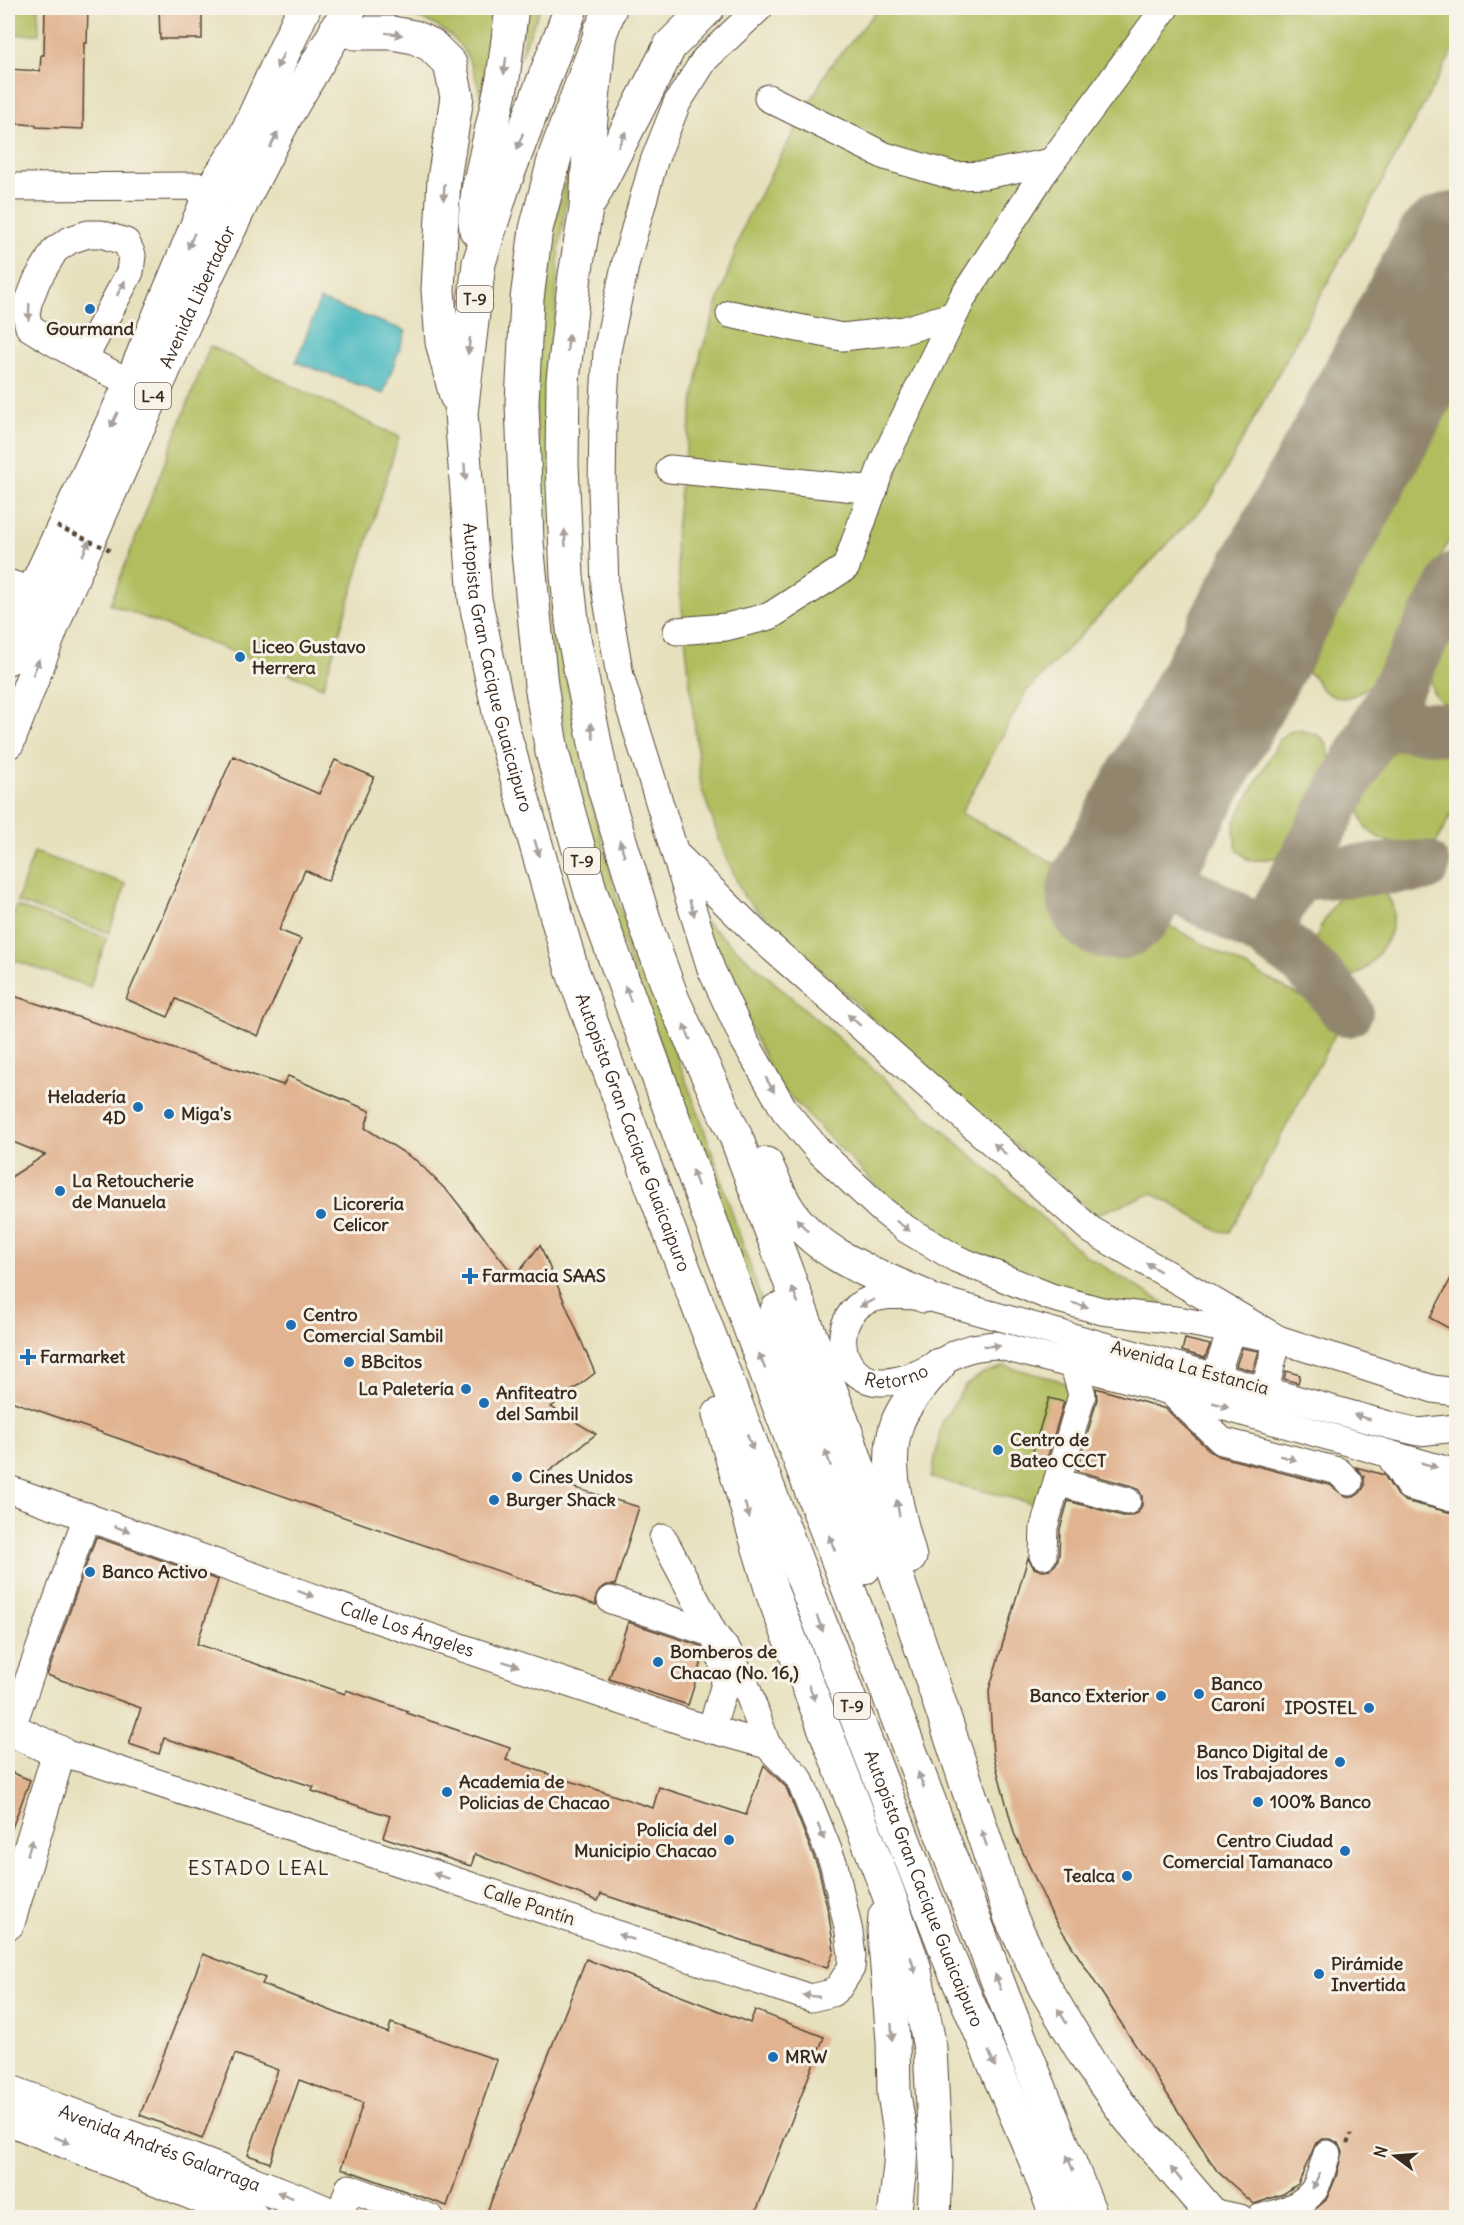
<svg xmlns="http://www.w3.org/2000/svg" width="1464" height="2225" font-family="Delius,sans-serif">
<rect width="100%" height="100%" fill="#f7f3e8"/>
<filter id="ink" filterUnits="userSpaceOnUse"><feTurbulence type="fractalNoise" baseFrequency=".0167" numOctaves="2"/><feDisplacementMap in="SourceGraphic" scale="12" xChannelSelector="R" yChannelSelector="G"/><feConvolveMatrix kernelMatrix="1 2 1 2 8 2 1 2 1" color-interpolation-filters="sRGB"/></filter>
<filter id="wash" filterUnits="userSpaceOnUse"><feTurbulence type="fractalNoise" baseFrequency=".008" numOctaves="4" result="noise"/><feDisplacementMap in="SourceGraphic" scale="24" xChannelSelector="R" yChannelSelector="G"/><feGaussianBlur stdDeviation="1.35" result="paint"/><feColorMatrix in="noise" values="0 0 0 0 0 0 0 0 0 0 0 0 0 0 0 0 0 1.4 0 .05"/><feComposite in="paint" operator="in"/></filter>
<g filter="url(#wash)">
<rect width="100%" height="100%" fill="#e7e0bd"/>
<g fill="#b1bd5e" stroke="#76743e" stroke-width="1.5">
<polygon points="8,8 38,8 39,34 8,35"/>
<path d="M381,8H493L482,101C478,89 476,76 471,65C455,24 417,16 379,9Z"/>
<polygon points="527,8 540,8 520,59"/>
<polygon points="879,8 1456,8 1456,45 1210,500 1026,692 961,813 1324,1009 1335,1017 1338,1029 1230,1232 1218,1231 1153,1193 1095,1215 901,1046 744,897 723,850 701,787 675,543 680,488 701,353 745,222 828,69"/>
<polygon points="577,126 559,251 551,399 564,666 587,785 619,904 701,1120 840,1534 597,874 561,718 544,602 535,375 548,253"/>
<polygon points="210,346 399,437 323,687 110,604"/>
<path d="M1456,396V528L1373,682C1360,695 1340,706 1322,689C1316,683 1316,676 1307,672Z"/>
<path d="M1456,619V706C1407,700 1444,643 1456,619Z"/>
<path d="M1295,730C1320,732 1331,738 1330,765L1281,857L1252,861L1247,859L1237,849L1234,832L1235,821L1280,739L1287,733Z"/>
<path d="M1412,745L1456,749V805L1435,845C1389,850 1339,834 1370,778C1381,759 1391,750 1412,745Z"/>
<polygon points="34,852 126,884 109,933 17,902"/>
<path d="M1350,889C1359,889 1373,887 1382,892C1419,915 1355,1004 1330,971C1326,965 1318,955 1316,947C1313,934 1338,894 1350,889Z"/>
<polygon points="16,906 107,938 90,987 8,958 8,929"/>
<polygon points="693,911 1085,1255 1170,1307 1098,1306 960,1253 893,1203 777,1083"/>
<polygon points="1005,1366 1058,1380 1066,1384 1073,1406 1043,1506 931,1478 942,1422 965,1386 983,1373"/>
</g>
<polygon fill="#4ab9c0" stroke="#42726f" stroke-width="1.5" points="320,300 406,331 383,394 296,362"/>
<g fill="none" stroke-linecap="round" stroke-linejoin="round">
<g stroke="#91856e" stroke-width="52">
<polyline points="1378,723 1456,730"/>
<polyline points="1130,862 1265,933 1456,578"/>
<polyline points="1296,875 1424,866"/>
<polyline points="1265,933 1303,961 1331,990 1347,1011"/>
</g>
<polyline stroke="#91856e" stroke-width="132" points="1113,894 1456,258"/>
</g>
<g id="blocks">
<g fill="#e1b390">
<polygon points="45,8 88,8 87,43 84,43 83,129 36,127 36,125 8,123 8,69 40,71 41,55 44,55"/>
<polygon points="159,8 202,8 202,39 160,39"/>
<polygon points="233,756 319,794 335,760 374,777 328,881 305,870 279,930 301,939 258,1036 176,999 168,1017 126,999"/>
<polygon points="8,994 283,1085 288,1076 370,1111 365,1128 417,1161 452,1196 515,1277 540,1245 595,1373 551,1407 596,1434 541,1478 639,1507 615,1585 607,1585 600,1589 596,1596 596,1605 8,1400 8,1179 45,1155 8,1140"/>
<polygon points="1456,1269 1456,1332 1430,1318"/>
<polygon points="1185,1339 1210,1345 1205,1358 1182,1351"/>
<polygon points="1242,1348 1259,1351 1253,1371 1236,1366"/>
<polygon points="1286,1371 1300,1375 1298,1383 1284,1379"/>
<polygon points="1096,1388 1166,1409 1211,1452 1218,1456 1330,1485 1346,1497 1354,1497 1360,1493 1364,1487 1364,1477 1356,1467 1384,1475 1396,1494 1405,1501 1456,1514 1456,2217 1306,2217 1326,2200 1336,2177 1342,2152 1338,2143 1331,2139 1323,2139 1316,2143 1298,2184 1283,2194 1254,2204 1217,2171 1112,2009 1052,1915 1014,1833 993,1754 989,1690 1028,1558 1034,1568 1042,1571 1050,1569 1056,1564 1059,1556 1060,1529 1068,1501 1123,1516 1130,1516 1138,1513 1142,1505 1142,1496 1139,1490 1132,1486 1077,1471 1097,1399"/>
<polygon points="1049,1398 1064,1402 1045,1466 1030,1461"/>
<polygon points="96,1537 218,1580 197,1644 345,1694 346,1690 408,1711 407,1713 510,1748 506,1760 653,1808 659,1787 746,1815 764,1765 786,1787 819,1870 829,1916 834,1951 827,1968 601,1894 598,1901 475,1854 471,1866 383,1837 390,1816 312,1791 314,1787 164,1738 159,1754 129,1744 141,1708 47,1675"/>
<polygon points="628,1622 701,1646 704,1655 688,1705 609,1679"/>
<polygon points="8,1771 30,1780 9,1836 8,1836"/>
<polygon points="203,1954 265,1978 262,1984 388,2033 391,2023 497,2060 447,2206 341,2168 363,2103 299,2080 270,2163 248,2155 278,2070 235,2054 202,2139 140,2115"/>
<polygon points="586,1959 750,2023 755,2010 824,2037 754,2217 485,2217"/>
</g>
</g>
</g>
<g filter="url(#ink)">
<use href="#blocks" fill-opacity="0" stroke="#554536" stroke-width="1.5"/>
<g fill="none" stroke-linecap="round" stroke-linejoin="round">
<g stroke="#554536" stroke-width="29">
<g id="minor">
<polyline points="759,8 705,59 677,103 654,161 626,261 607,351 603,417 602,490 605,588 620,676 711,969 744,1040 785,1111 818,1150 882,1210 906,1229 957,1259 1051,1297 1102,1311 1183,1321 1278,1339 1433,1389 1456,1392"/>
<polyline points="768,98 885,156 954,176 985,175 1051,162"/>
<polyline points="8,187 197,186 231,189"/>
<polyline points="730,314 842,337 905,330 954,315"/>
<path d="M84,359L130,272L132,255L126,242L101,234H88L70,240L55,250L37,280L28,303L26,315L29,327C62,348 96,366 131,383"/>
<polyline points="670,469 874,490"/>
<polyline points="8,583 52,597"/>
<polyline points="677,631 726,627 770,616 846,567 883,462 963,297 1042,175 1165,8"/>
<polyline points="679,857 762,939 1091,1230 1278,1339 1265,1389"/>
<polyline points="1216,1375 1231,1331"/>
<polyline points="1173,1394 1222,1441 1338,1471 1349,1482"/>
<path id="s1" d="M1456,1428L1419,1432L1389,1425L924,1296C906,1296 886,1293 869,1300C830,1315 835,1379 880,1382C907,1383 930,1368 952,1356C965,1348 981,1346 996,1345L1124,1378L1456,1473"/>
<polyline points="1389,1454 1409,1486 1456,1499"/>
<polyline points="1057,1482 1127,1501"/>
<path id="s2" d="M8,1489L343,1608L688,1723L767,1745L799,1778L834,1865L849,1932L852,1956L851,1968L839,1987L832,1993L811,1998L94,1762L59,1752"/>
<polyline points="663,1538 714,1634 729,1653 746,1686 767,1745"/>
<polyline points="1043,1555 1044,1527 1082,1395 1075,1370 1066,1362"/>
<polyline points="611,1600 714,1634 723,1665 725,1684 711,1730"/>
<polyline points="11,1729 87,1516"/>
<polyline points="1209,2212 1240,2218"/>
<polyline points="339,2218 349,2188 431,2218"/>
<path d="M1260,2218C1278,2214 1302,2206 1314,2190C1320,2180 1323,2165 1327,2154"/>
</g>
</g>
<g stroke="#554536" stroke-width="35">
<g id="major">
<polyline points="8,658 34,590 131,383 213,187 241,145 304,8"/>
<path id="s3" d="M8,742L62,601L185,322L247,192L287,114L350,8"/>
<polyline points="8,1728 59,1752 8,1923"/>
<path id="s4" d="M8,2091L294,2199L339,2218"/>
<polyline points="8,2118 253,2218"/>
</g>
</g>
<g stroke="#554536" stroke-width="35">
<g id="highway">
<path id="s5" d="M571,8L503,187L479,263L461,413L475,599L502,726L572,970L654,1191L951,1963L1037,2164L1057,2218"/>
<polyline points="610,8 556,153 536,229 527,299 522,403 527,542 541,685 552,752 591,893 762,1361 1004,1998 1092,2218"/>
<polyline points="337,27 355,33 392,33 414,37 431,45 450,64 457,97 444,179 438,290 442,342 456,396"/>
<polyline points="600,31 590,129 586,209 575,275 563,380 562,464 567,576 574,638 604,788 647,929 673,1000 736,1137 839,1412 914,1626 1011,1918 1045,1988 1089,2062 1129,2118 1215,2218"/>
<polyline points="591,200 670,46 708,8"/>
<polyline points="476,230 475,220 478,190 503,78 512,8"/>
<path d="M766,1164C773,1179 779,1195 788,1209C816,1254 878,1276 924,1296"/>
<polyline points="777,1310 804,1386 864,1568"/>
<polyline points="719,1415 773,1595 887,1890 914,1966 930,2048 936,2166 934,2218"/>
<path d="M910,1557C899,1515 882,1464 898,1421C907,1400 924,1382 939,1365"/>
<polyline points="885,1916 884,1931 893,2041 894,2094 901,2139 900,2166 894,2218"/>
</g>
</g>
<polyline stroke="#554536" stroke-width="4" stroke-dasharray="4.5 4.5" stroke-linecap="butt" points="1347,2144 1351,2134"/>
<use href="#minor" stroke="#fff" stroke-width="27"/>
<use href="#major" stroke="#fff" stroke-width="33"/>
<use href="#highway" stroke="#fff" stroke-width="33"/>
<polyline stroke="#554536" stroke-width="4" stroke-dasharray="4.5 4.5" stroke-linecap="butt" points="57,526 110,550"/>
</g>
<defs><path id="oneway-solid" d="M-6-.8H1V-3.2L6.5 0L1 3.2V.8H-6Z" transform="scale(1.5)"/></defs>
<g fill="#a79f9a">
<use href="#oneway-solid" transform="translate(394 34) rotate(7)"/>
<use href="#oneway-solid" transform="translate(280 61) rotate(115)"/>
<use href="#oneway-solid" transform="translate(505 66) rotate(97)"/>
<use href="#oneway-solid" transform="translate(622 139) rotate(-63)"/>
<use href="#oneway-solid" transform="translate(274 140) rotate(-63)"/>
<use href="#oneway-solid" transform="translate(520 141) rotate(110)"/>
<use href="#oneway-solid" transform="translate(444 192) rotate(93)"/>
<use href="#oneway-solid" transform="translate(191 241) rotate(113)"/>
<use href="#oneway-solid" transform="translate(121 288) rotate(-62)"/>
<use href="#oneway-solid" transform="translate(29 312) rotate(92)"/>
<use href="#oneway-solid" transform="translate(568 343) rotate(-84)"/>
<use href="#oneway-solid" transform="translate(469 346) rotate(97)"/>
<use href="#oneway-solid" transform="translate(114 420) rotate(115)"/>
<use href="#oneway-solid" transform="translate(465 472) rotate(86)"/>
<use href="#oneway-solid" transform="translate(565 538) rotate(-93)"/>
<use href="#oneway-solid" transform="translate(86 548) rotate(-66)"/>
<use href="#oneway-solid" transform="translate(36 667) rotate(-69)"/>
<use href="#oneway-solid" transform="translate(592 731) rotate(-101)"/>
<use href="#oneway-solid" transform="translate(537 848) rotate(74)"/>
<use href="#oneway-solid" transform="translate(622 848) rotate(-107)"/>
<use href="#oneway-solid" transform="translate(692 908) rotate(73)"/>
<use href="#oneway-solid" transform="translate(628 994) rotate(-110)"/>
<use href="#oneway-solid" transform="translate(854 1020) rotate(-139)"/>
<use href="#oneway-solid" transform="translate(687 1032) rotate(-114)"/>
<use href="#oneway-solid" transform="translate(770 1085) rotate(60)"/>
<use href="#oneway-solid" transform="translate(1000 1149) rotate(-139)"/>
<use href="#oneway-solid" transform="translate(695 1178) rotate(-110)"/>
<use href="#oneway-solid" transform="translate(802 1225) rotate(-133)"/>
<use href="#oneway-solid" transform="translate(903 1226) rotate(36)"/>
<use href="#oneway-solid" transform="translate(1153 1267) rotate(-149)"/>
<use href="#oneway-solid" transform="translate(795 1295) rotate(-111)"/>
<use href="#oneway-solid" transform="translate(867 1303) rotate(154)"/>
<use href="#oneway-solid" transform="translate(1080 1305) rotate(15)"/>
<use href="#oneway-solid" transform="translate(992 1346)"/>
<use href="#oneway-solid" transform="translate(762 1361) rotate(-111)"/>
<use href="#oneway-solid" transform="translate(1221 1405) rotate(16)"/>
<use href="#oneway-solid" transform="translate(1362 1417) rotate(-164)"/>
<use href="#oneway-solid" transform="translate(750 1442) rotate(69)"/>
<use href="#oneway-solid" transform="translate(828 1458) rotate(-108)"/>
<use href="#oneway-solid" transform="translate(1288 1458) rotate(15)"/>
<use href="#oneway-solid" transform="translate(1429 1465) rotate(16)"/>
<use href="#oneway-solid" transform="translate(898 1508) rotate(-100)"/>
<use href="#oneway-solid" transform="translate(747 1510) rotate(73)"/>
<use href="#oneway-solid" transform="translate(122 1529) rotate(20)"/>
<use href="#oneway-solid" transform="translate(832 1543) rotate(-111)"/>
<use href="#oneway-solid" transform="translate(306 1594) rotate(20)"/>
<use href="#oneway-solid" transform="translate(820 1624) rotate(69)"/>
<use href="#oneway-solid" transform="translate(511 1664) rotate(18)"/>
<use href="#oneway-solid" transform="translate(812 1693) rotate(69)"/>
<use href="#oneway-solid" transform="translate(921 1780) rotate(-110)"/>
<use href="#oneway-solid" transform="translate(821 1832) rotate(68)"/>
<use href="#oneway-solid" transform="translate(984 1838) rotate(-109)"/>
<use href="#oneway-solid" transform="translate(30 1847) rotate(-73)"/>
<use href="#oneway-solid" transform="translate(441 1876) rotate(-162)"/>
<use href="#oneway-solid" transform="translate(626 1937) rotate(-162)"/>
<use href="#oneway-solid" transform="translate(913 1965) rotate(74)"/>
<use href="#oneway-solid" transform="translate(998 1982) rotate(-111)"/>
<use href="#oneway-solid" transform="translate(811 1996) rotate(-174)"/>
<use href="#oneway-solid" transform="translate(1062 2016) rotate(-121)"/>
<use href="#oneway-solid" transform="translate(892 2032) rotate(86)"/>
<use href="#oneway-solid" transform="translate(992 2059) rotate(67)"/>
<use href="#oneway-solid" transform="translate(62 2140) rotate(22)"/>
<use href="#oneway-solid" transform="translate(1070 2163) rotate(-112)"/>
<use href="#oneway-solid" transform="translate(1176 2174) rotate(-130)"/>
<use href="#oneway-solid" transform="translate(1316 2181) rotate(114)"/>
<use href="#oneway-solid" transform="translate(285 2195) rotate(-159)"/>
</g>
</g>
<g fill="#1f6fb2" stroke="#f7f3e8" stroke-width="2">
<circle cx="90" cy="309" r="6"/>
<circle cx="240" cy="657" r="6"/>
<circle cx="138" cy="1107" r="6"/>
<circle cx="169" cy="1114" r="6"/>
<circle cx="60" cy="1191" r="6"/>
<circle cx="321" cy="1214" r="6"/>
<path d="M467 1267h6v6h6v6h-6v6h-6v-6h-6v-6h6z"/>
<circle cx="291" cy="1325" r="6"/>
<path d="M25 1348h6v6h6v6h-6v6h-6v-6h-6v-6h6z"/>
<circle cx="349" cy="1362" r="6"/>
<circle cx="466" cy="1389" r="6"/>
<circle cx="484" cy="1403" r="6"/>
<circle cx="998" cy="1450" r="6"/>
<circle cx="517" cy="1477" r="6"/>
<circle cx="494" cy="1500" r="6"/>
<circle cx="90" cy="1572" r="6"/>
<circle cx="658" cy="1662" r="6"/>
<circle cx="1199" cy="1694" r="6"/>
<circle cx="1161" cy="1696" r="6"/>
<circle cx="1369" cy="1708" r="6"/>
<circle cx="1340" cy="1762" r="6"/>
<circle cx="447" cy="1792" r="6"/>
<circle cx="1258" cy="1802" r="6"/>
<circle cx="729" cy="1840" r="6"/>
<circle cx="1345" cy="1851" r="6"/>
<circle cx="1127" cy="1876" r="6"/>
<circle cx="1319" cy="1974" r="6"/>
<circle cx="773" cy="2057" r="6"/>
</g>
<g text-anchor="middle" stroke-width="6" stroke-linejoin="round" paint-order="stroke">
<g fill="#f7f3e8" stroke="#73665b" stroke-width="1.5">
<rect x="457" y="286" width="36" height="26" rx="4.5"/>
<rect x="135" y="383" width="36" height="26" rx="4.5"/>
<rect x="564" y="848" width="36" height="26" rx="4.5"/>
<rect x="834" y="1693" width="36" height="26" rx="4.5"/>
</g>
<g font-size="16" font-weight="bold" fill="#3b2a1e">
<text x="475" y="305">T-9</text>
<text x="153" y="402">L-4</text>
<text x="582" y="867">T-9</text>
<text x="852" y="1712">T-9</text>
</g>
<g font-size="18" fill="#3b2a1e" stroke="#f7f3e8">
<text dy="6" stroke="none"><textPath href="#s3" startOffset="484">Avenida Libertador</textPath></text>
<text dy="6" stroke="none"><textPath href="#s5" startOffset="680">Autopista Gran Cacique Guaicaipuro</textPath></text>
<text dy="6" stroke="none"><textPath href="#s5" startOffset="1166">Autopista Gran Cacique Guaicaipuro</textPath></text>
<text transform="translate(1190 1368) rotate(15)" y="6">Avenida La Estancia</text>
<text dy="6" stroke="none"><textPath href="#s1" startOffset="736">Retorno</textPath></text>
<text dy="6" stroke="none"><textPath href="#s2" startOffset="423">Calle Los Ángeles</textPath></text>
<text dy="6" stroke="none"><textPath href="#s5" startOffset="1976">Autopista Gran Cacique Guaicaipuro</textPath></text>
<text transform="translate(529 1905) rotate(18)" y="6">Calle Pantín</text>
<text dy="6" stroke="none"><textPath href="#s4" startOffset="162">Avenida Andrés Galarraga</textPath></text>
</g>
<g font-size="18" font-weight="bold" fill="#3b2a1e" stroke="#f7f3e8" text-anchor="start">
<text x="90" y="335" text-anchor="middle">Gourmand</text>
<text x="252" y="653">Liceo Gustavo<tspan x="252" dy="21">Herrera</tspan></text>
<text x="126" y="1103" text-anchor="end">Heladería<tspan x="126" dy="21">4D</tspan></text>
<text x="181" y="1120">Miga's</text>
<text x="72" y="1187">La Retoucherie<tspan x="72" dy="21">de Manuela</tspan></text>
<text x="333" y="1210">Licorería<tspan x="333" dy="21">Celicor</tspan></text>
<text x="482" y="1282">Farmacia SAAS</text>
<text x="303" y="1321">Centro<tspan x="303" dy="21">Comercial Sambil</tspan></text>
<text x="40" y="1363">Farmarket</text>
<text x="361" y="1368">BBcitos</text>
<text x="454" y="1395" text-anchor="end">La Paletería</text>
<text x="496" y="1399">Anfiteatro<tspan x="496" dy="21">del Sambil</tspan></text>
<text x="1010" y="1446">Centro de<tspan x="1010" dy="21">Bateo CCCT</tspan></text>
<text x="529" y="1483">Cines Unidos</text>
<text x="506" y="1506">Burger Shack</text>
<text x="102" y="1578">Banco Activo</text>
<text x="670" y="1658">Bomberos de<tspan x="670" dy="21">Chacao (No. 16,)</tspan></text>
<text x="1211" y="1690">Banco<tspan x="1211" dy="21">Caroní</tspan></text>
<text x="1149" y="1702" text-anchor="end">Banco Exterior</text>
<text x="1357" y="1714" text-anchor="end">IPOSTEL</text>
<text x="1328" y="1758" text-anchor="end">Banco Digital de<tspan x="1328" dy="21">los Trabajadores</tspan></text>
<text x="459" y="1788">Academia de<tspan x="459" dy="21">Policias de Chacao</tspan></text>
<text x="1270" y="1808">100% Banco</text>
<text x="717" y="1836" text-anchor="end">Policía del<tspan x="717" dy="21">Municipio Chacao</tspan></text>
<text x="1333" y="1847" text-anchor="end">Centro Ciudad<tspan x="1333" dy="21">Comercial Tamanaco</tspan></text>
<text x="1115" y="1882" text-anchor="end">Tealca</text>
<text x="1331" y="1970">Pirámide<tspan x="1331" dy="21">Invertida</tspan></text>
<text x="785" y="2063">MRW</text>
</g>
<g font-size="20" letter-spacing="1.5" fill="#3b2a1e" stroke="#f7f3e8">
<text x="259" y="1875">ESTADO LEAL</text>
</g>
</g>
<rect width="1464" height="2225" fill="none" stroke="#f7f3e8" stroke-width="30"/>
<g transform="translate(1395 2156) rotate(286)" stroke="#f7f3e8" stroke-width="4.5" paint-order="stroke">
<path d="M0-4.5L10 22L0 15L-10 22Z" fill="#3b2a1e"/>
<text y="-9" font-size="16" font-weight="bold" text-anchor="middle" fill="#3b2a1e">N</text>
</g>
</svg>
